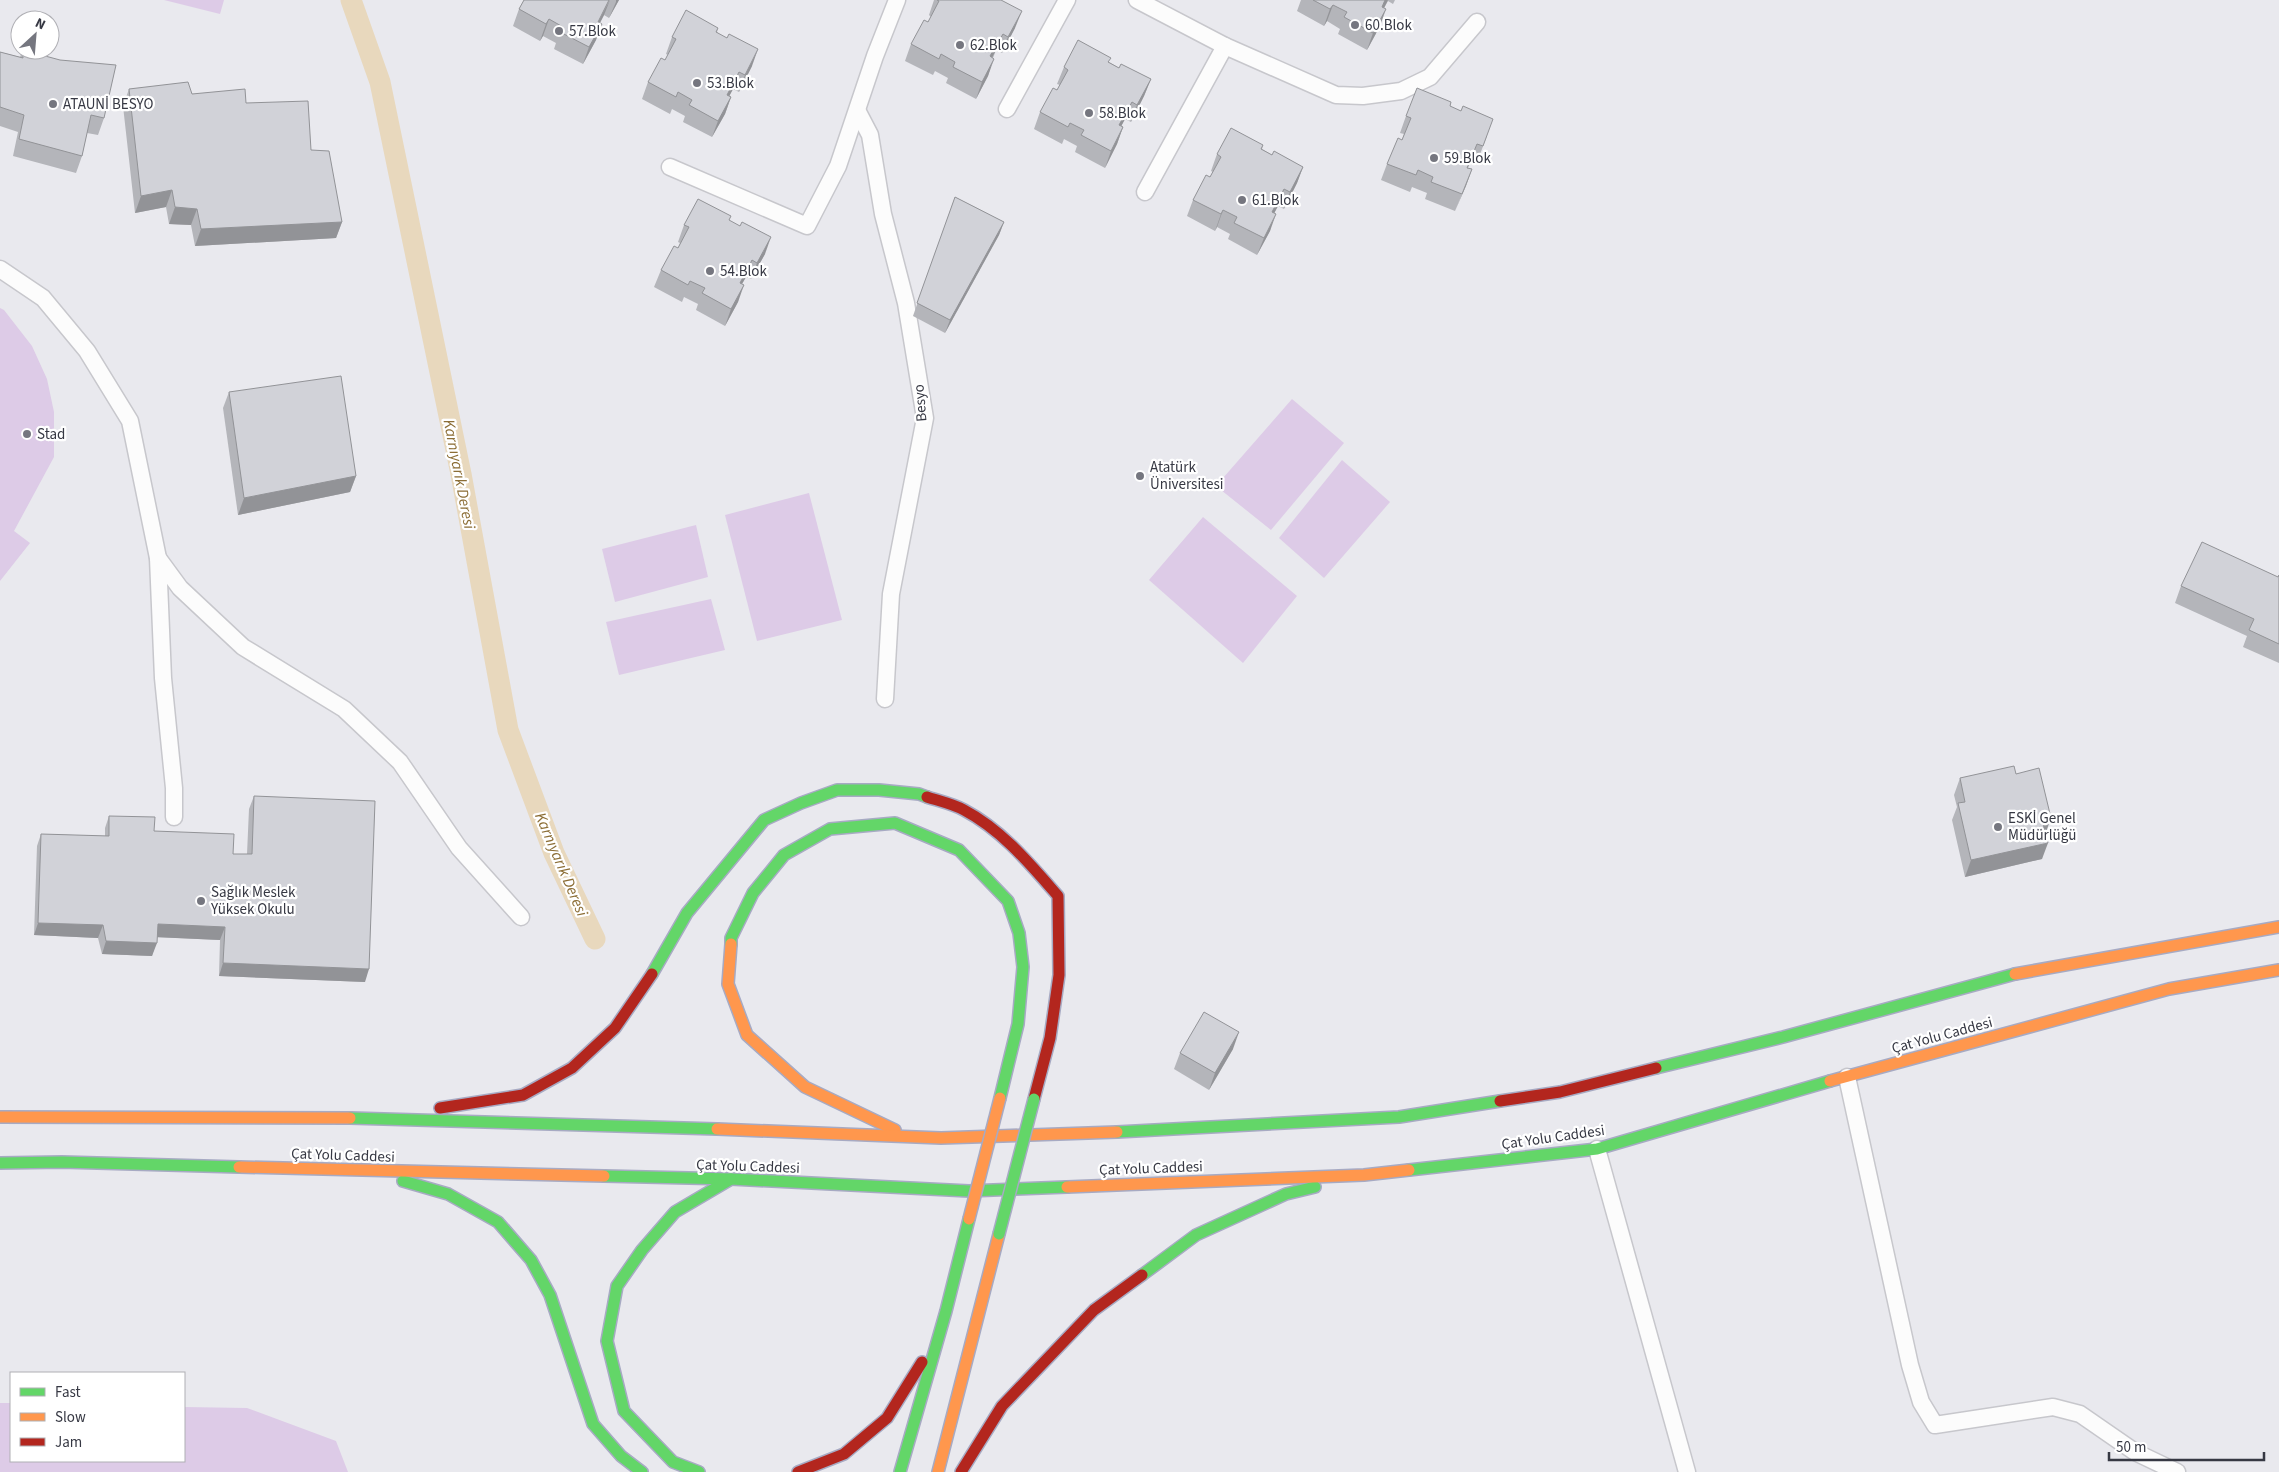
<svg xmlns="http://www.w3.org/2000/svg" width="2279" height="1472" font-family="'Source Sans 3',sans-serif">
<rect width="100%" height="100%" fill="#e9e9ee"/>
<g fill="#ddcbe7">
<polygon points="164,0 224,0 220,14"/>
<polygon points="0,308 4,310 32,346 47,379 54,412 54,457 14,531 30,543 0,581"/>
<polygon points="1292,399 1344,443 1271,530 1216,486"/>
<polygon points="1342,460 1390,502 1324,578 1279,538"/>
<polygon points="809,493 842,620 757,641 725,515"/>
<polygon points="1203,517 1297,596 1243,663 1149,580"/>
<polygon points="696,525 708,577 615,602 602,549"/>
<polygon points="711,599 725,650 619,675 606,622"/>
<polygon points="0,1403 11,1403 11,1461 184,1461 184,1407 247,1408 336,1441 348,1472 0,1472"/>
</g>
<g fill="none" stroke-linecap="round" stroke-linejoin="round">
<polyline stroke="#e8d8bd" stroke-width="21" points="351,0 380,82 461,474 508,730 554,853 595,939"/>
<g stroke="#c7c7cc" stroke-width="19">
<g id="street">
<polyline points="1137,0 1225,46 1336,95 1363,96 1401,91 1430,77 1477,22"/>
<polyline points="1007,109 1067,0"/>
<polyline points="858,112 870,135 883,214 906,303 925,418 891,594 885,699"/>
<polyline points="670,167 807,226 838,166 875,56 897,0"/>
<polyline points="1145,192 1225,46"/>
<polyline points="0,269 43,298 87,351 130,421 158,558 163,678 174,788 174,817"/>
<polyline points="158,558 180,588 243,647 344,709 400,762 459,848 521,917"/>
<polyline points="1847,1077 1910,1365 1921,1402 1935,1425 2053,1407 2080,1414 2135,1452 2177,1472"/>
<polyline points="1597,1149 1687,1472"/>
</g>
</g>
<g stroke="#a7aac3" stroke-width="14">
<g id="fast">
<polyline points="731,944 731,938 753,893 784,855 830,829 895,823 959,850 1008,901 1019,933 1023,967 1018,1024 1000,1098"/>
<polyline points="652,974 687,913 764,820 801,803 837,790 879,790 919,794 927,797"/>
<polyline points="1656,1068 1783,1037 2015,974"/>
<polyline points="350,1118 717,1129"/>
<polyline points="1117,1132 1399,1117 1500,1101"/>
<polyline points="0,1163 62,1162 239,1167"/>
<polyline points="1409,1170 1597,1149 1830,1081"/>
<polyline points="604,1176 731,1179 969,1191 1067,1187"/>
<polyline points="403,1181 448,1194 498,1222 531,1260 550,1295 593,1424 621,1456 642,1472"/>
<polyline points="1142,1275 1196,1235 1286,1194 1315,1187"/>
<polyline points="699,1472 673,1462 624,1411 607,1341 617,1286 642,1250 675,1212 731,1179"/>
<polyline points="900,1472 946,1311 969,1219"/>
</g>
</g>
<g stroke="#a7aac3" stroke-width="14">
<g id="slow">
<polyline points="731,944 728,984 747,1035 805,1087 895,1130"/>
<polyline points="2015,974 2279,927"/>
<polyline points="1830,1081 2169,989 2279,970"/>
<polyline points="0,1117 350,1118"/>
<polyline points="717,1129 941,1138 1117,1132"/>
<polyline points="239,1167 604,1176"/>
<polyline points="1067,1187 1364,1175 1409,1170"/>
<polyline points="938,1472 999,1234"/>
</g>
</g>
<g stroke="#a7aac3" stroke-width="14">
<g id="jam">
<path d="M927,797C939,801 953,804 964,810C1002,830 1030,864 1058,896L1059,975L1050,1038L1034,1099"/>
<polyline points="1500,1101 1560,1092 1656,1068"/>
<polyline points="440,1108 523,1095 572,1068 615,1028 652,974"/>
<polyline points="798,1472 844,1454 887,1418 922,1362"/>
<polyline points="961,1472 1002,1406 1094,1310 1142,1275"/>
</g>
</g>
<use href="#street" stroke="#fcfcfc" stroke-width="16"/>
<use href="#fast" stroke="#63d668" stroke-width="11"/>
<use href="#slow" stroke="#ff974d" stroke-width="11"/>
<use href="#jam" stroke="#b3261e" stroke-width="11"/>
<g stroke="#a7aac3" stroke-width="14" stroke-linecap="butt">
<polyline id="fast-bridge" points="999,1234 1034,1099"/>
</g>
<g stroke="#a7aac3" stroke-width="14" stroke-linecap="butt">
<polyline id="slow-bridge" points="969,1219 1000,1098"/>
</g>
<use href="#fast-bridge" stroke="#63d668" stroke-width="11"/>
<use href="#slow-bridge" stroke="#ff974d" stroke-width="11"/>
</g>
<g fill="#b4b5ba">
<polygon points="524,0 619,0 609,18 604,15 600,23 596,40 583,64 554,49 556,43 543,36 540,41 513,26 519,9"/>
<polygon points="934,0 1001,0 1015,28 1002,53 996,50 993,58 988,76 976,99 946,83 948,78 935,71 933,75 905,61 911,44 928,22 931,17 929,15"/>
<polygon points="1301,0 1395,0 1393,4 1388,1 1384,8 1380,26 1367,50 1338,34 1340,29 1327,21 1324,26 1297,11"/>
<polygon points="718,28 717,32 752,66 739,92 733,89 729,96 731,97 725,114 712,137 683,122 685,116 672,109 670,114 642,99 648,82 665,60 668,55 666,54 672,37"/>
<polygon points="23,50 104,118 98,135 87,133 82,156 76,173 13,156 18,132 0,126 0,52 20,57"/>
<polygon points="1109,62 1119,68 1151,79 1144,96 1131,122 1125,119 1121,126 1123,127 1117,144 1105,168 1075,152 1077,146 1064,139 1062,144 1034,129 1040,112 1057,90 1060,85 1057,84 1064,67"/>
<polygon points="129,89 192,94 246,103 311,150 342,222 336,238 195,246 191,225 169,224 166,207 135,213 123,106"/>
<polygon points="1450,106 1487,136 1477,162 1471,160 1468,168 1472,169 1455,211 1425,199 1427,193 1412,187 1410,192 1381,180 1387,164 1402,140 1404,134 1400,133 1406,116"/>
<polygon points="1263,145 1262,149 1272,155 1303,167 1297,183 1284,209 1278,206 1274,213 1270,231 1257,255 1228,239 1230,234 1217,227 1215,231 1187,216 1193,200 1210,177 1213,172 1211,171 1217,154"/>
<polygon points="955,197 1004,222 999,235 945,333 913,316"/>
<polygon points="729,220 765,254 751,279 746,277 742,284 738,302 725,326 696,310 698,304 684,297 682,302 654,287 661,270 678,248 680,243 678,242 684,225"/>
<polygon points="229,392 356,476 350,492 238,515 223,408"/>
<polygon points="2279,575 2279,663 2243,647 2247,636 2175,603 2181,586 2278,577"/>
<polygon points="2016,774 2045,832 2042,859 1965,877 1952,820 1957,807 1954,795 1960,778"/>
<polygon points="254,796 365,982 219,976 220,940 157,937 152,956 102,954 98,938 34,935 37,846 41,834 105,836 105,828 109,816 154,831 233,854 247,854 249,809"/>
<polygon points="1233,1049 1209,1090 1174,1069 1180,1053"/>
</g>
<g fill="#929397">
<polygon points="610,0 604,15 592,38 598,22"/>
<polygon points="616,0 619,0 609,18 616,2"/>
<polygon points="1385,0 1388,0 1376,24 1382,7"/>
<polygon points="1333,5 1327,21 1324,26 1330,9"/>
<polygon points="1386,9 1380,26 1367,50 1373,33"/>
<polygon points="1022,11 1015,28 1002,53 1008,37"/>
<polygon points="549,19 543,36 540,41 546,24"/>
<polygon points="602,24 596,40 583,64 589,47"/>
<polygon points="1003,34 996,50 984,73 990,56"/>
<polygon points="758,49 752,66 739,92 745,75"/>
<polygon points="994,59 988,76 976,99 982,82"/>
<polygon points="739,72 733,89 721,112 727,95"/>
<polygon points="1151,79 1144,96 1131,122 1137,105"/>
<polygon points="731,97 725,114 712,137 718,121"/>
<polygon points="1132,102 1125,119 1113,142 1119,125"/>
<polygon points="1123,127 1117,144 1105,168 1111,151"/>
<polygon points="1303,167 1297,183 1284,209 1290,192"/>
<polygon points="1472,169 1466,186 1455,211 1462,194"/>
<polygon points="1284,189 1278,206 1266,229 1272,212"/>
<polygon points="172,190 166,207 135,213 141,196"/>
<polygon points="175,207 197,209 191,225 169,224"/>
<polygon points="1223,210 1217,227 1215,231 1221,214"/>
<polygon points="1276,214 1270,231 1257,255 1264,238"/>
<polygon points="342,222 336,238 195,246 201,229"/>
<polygon points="1004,222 999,235 945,333 950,320"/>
<polygon points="771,237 765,254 751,279 757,263"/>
<polygon points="752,260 746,277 733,299 740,283"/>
<polygon points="744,285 738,302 725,326 731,309"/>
<polygon points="356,476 350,492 238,515 244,498"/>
<polygon points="2051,818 2045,835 2042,820"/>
<polygon points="2048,843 2042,859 1965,877 1971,860"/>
<polygon points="38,923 103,925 98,938 34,935"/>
<polygon points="158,924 225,927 220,940 153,937"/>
<polygon points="106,941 157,943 152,956 102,954"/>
<polygon points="223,963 369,969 365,982 219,976"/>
<polygon points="1239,1032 1233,1049 1209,1090 1215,1073"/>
</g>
<g fill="#d1d2d8" stroke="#929397">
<polygon points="524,0 609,0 598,22 602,24 589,47 560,32 563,27 549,19 546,24 519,9"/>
<polygon points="937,0 1001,0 1022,11 1008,37 1003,34 990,56 994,59 982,82 953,67 955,62 941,54 939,59 911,44 924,20 928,22 939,1"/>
<polygon points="1313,0 1385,0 1382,7 1386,9 1373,33 1344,17 1347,12 1333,5 1330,9"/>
<polygon points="686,10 718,28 716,32 727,38 729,34 758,49 745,75 739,72 727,95 731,97 718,121 689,105 692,100 678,92 676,97 648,82 661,58 665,60 676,39 672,37"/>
<polygon points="1078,40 1111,58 1108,62 1119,68 1121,64 1151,79 1137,105 1132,102 1119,125 1123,127 1111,151 1081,135 1084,130 1070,123 1068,127 1040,112 1053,88 1057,90 1068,70 1064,67"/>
<polygon points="23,50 60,60 116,65 104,118 91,115 82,156 19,139 24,115 0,107 0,52 23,58"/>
<polygon points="188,82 192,94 245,89 246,103 308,101 311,150 329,151 342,222 201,229 197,209 175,207 172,190 141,196 129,89"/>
<polygon points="1417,88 1451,102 1450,106 1461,111 1463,106 1493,119 1483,146 1477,144 1467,168 1472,169 1462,194 1431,182 1433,177 1418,170 1416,175 1387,164 1398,138 1402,140 1411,118 1406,116"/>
<polygon points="1231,128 1263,145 1261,149 1272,155 1274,151 1303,167 1290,192 1284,189 1272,212 1276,214 1264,238 1234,223 1237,217 1223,210 1221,214 1193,200 1206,175 1210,177 1221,157 1217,154"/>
<polygon points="955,197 1004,222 950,320 917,303"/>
<polygon points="698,199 731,216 729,220 740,226 742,222 771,237 757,263 752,260 740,283 744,285 731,309 702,293 705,288 690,281 688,285 661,270 674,246 678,248 689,227 684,225"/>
<polygon points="341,376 356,476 244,498 229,392"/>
<polygon points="2202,542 2278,577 2279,575 2279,644 2249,630 2254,619 2181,586"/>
<polygon points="2014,766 2016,774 2039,768 2051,818 2042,820 2048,843 1971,860 1958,803 1965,802 1960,778"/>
<polygon points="254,796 375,801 369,969 223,963 225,927 158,924 157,943 106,941 103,925 38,923 41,834 109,836 109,816 155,817 154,831 234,834 233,854 252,854"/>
<polygon points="1204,1012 1239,1032 1215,1073 1180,1053"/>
</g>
<g fill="#75767f" stroke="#fff" stroke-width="2">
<circle cx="1355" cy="25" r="5"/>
<circle cx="559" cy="31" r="5"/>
<circle cx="960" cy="45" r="5"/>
<circle cx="697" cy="83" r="5"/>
<circle cx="53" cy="104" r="5"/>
<circle cx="1089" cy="113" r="5"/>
<circle cx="1434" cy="158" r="5"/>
<circle cx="1242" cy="200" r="5"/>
<circle cx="710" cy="271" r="5"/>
<circle cx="27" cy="434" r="5"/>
<circle cx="1140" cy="476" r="5"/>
<circle cx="1998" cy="827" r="5"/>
<circle cx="201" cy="901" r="5"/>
</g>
<g text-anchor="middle" stroke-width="4.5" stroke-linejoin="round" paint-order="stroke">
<g font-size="15" fill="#363843" stroke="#fff" text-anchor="start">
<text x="1365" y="30">60.Blok</text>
<text x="569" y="36">57.Blok</text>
<text x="970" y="50">62.Blok</text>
<text x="707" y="88">53.Blok</text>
<text x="63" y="109">ATAUNİ BESYO</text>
<text x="1099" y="118">58.Blok</text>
<text x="1444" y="163">59.Blok</text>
<text x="1252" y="205">61.Blok</text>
<text x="720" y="276">54.Blok</text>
<text x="37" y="439">Stad</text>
<text x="1150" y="472">Atatürk<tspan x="1150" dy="17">Üniversitesi</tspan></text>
<text x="2008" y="823">ESKİ Genel<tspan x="2008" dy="17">Müdürlüğü</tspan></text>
<text x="211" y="897">Sağlık Meslek<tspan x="211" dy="17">Yüksek Okulu</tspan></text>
</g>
<g font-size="15" fill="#363843" stroke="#fff">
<text transform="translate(920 403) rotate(-95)" y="5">Besyo</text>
<text transform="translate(1942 1035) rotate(-15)" y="5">Çat Yolu Caddesi</text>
<text transform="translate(1553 1137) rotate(-8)" y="5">Çat Yolu Caddesi</text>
<text transform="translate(343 1155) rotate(2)" y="5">Çat Yolu Caddesi</text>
<text transform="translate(748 1166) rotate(2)" y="5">Çat Yolu Caddesi</text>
<text transform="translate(1151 1168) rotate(-2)" y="5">Çat Yolu Caddesi</text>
</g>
<g font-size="16" font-style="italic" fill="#8c6e36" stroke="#fff">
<text transform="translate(460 474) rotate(79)" y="6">Karnıyarık Deresi</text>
<text transform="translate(562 864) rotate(67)" y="6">Karnıyarık Deresi</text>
</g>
</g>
<rect x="10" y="1372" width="175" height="90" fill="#ffffff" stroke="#afafb4"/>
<rect x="20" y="1388" width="25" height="8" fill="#63d668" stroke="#afafb4"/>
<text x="55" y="1397" font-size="15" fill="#363843">Fast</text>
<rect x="20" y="1413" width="25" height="8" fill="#ff974d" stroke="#afafb4"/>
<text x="55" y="1422" font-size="15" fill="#363843">Slow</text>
<rect x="20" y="1438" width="25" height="8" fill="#b3261e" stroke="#afafb4"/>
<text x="55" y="1447" font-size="15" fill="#363843">Jam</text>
<g transform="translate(35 35) rotate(26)"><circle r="24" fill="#ffffff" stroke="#afafb4"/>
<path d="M0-4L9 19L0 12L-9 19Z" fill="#75767f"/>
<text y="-8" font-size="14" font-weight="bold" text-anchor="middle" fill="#363843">N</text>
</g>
<path d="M2109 1452v8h155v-8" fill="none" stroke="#363843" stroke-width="2.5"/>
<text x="2116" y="1452" font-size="15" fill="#363843" stroke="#ffffff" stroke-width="4" paint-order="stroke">50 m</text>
</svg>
